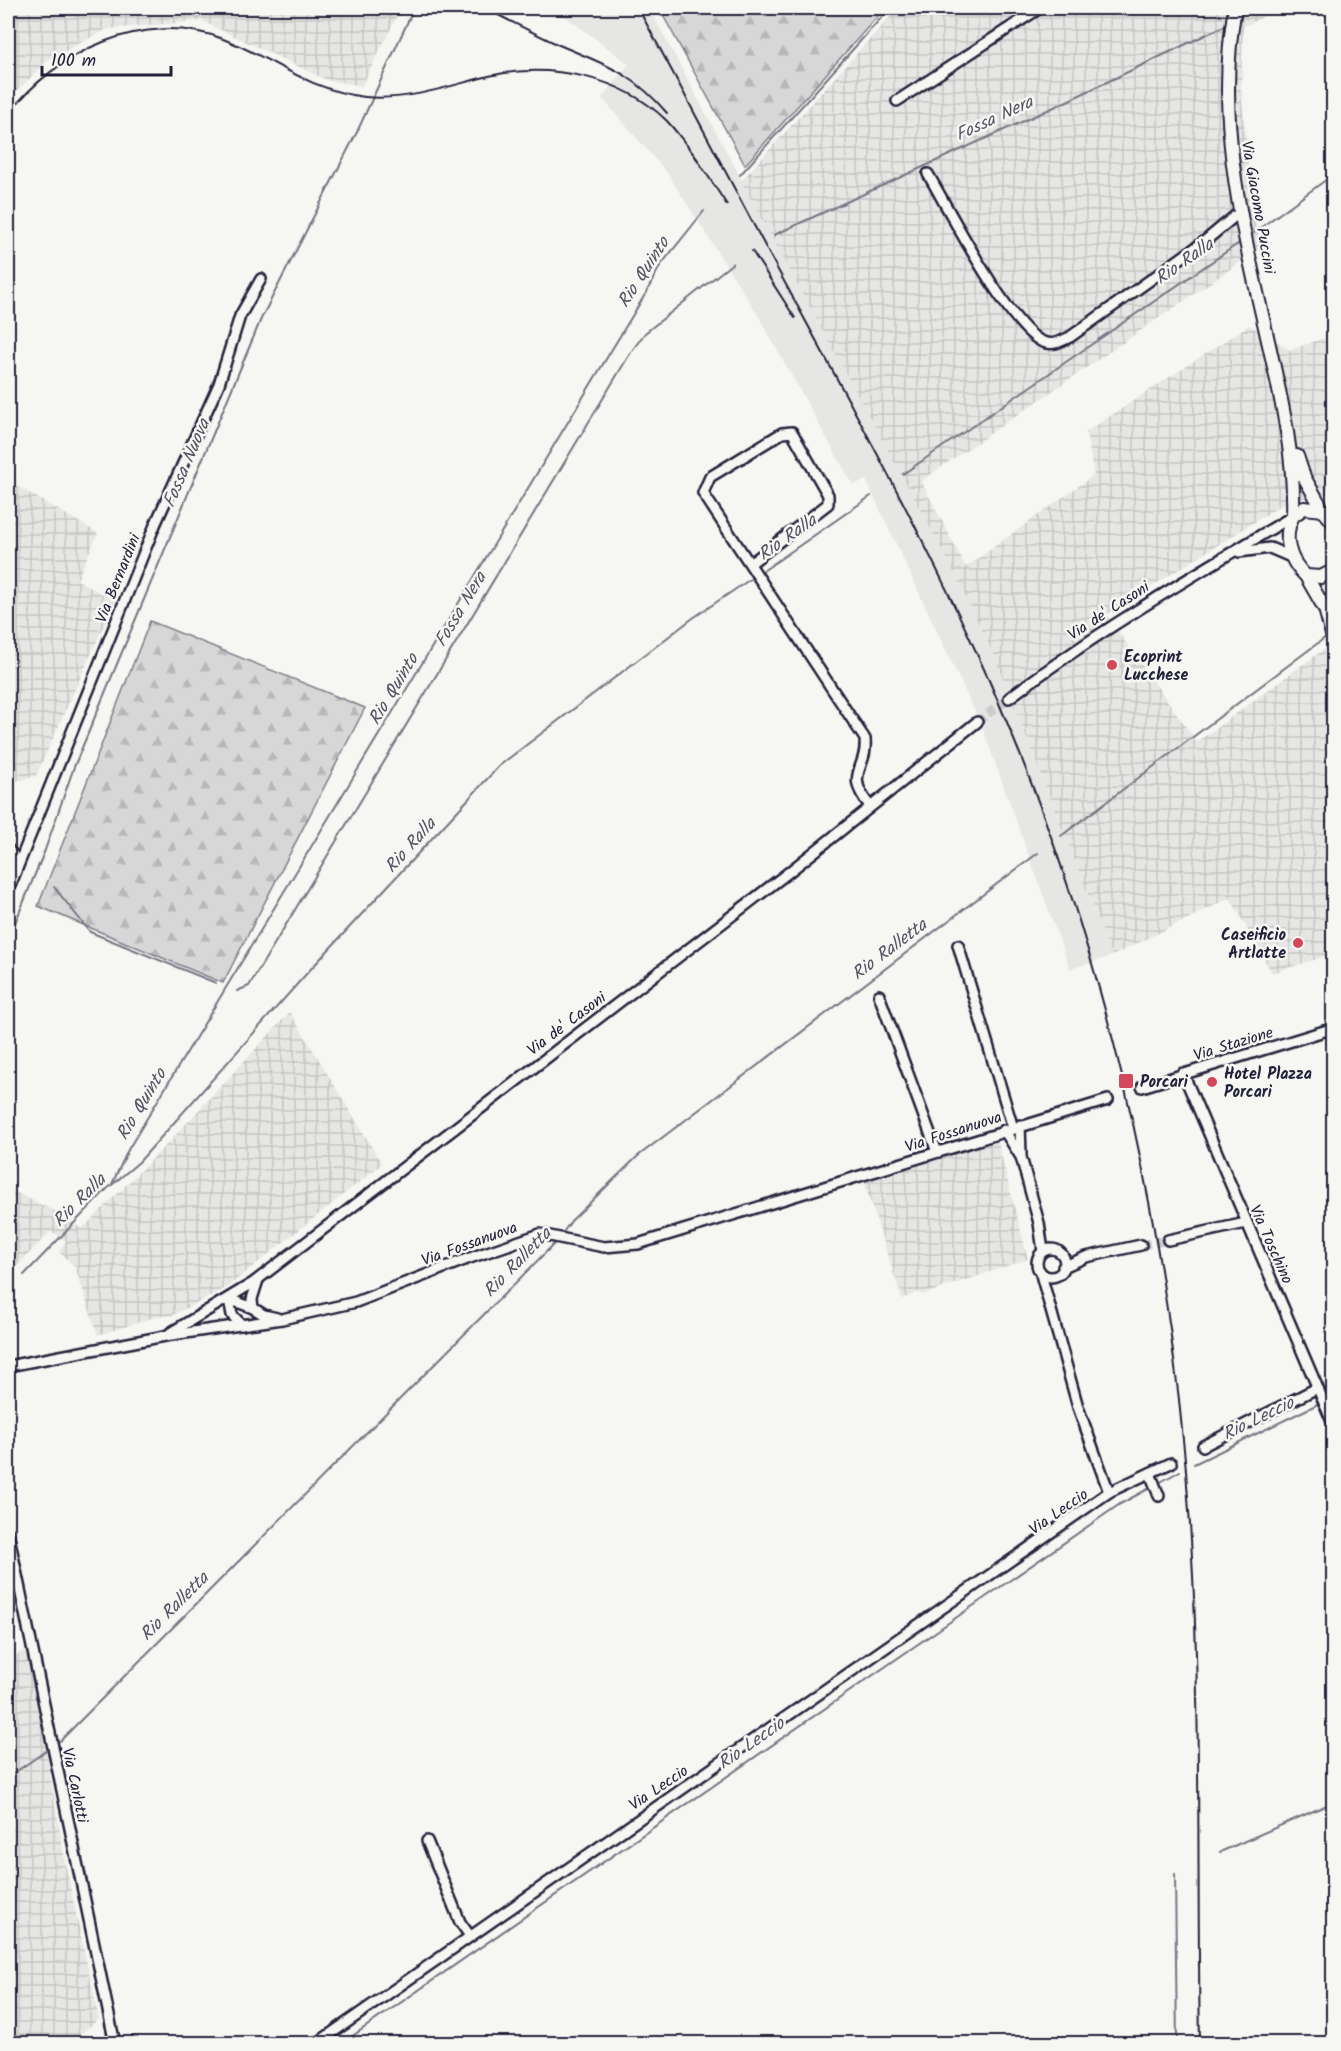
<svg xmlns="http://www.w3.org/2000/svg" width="1341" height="2051" font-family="Kalam,sans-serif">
<defs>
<pattern id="industrial-grid" width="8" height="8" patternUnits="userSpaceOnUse" patternTransform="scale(1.5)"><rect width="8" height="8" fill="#e6e6e4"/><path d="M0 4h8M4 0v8" fill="none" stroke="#c5c5c4"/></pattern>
<pattern id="forest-firs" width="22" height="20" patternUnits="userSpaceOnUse" patternTransform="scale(1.5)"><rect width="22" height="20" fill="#d7d7d7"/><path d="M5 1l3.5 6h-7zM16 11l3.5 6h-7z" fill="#b8b8b9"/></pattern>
</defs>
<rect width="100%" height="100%" fill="#f6f6f2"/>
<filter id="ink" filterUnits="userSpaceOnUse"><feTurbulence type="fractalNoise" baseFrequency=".0167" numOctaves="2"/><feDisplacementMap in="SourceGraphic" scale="12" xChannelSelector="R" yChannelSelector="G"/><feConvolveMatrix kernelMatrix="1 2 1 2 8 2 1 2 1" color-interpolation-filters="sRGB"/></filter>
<g filter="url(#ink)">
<polygon fill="#e6e6e4" points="554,8 649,8 952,568 995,658 1112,956 1070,969 982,727 866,480 853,485 756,312 668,174 602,98 629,64"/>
<g fill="url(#industrial-grid)">
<polygon points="8,8 401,8 362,86 327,80 202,21 107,29 50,59 8,99"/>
<polygon points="898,8 1281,8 1243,27 1241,89 1252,202 1261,248 921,481 966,567 1094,475 1086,432 1249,325 1290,350 1324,338 1330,356 1333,356 1333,493 1288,501 1106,615 1197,742 1327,647 1334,677 1333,954 1272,973 1230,898 1112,956 995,658 952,568 741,181"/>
<polygon points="8,481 98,533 77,580 115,601 36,776 8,783"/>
<polygon points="290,1012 382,1164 226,1288 171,1316 159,1316 98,1335 75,1267 59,1252 66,1241 51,1231 16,1267 8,1260 8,1189 55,1211 82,1229 170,1141"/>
<polygon points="997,1139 1028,1259 922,1295 918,1292 902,1299 864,1182"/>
<polygon points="28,1648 66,1867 99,2019 69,2043 8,2043 8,1661"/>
</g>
<g fill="url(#forest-firs)" stroke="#7c7c89" stroke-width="1.5">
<polygon points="659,8 885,8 745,165"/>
<polygon points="150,621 365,708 223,983 38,906"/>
</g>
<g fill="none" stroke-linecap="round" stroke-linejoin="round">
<g stroke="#757583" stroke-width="2">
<polyline points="740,175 890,8"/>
<polyline points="774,235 1063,103 1224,26"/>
<polyline points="1249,236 1334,174"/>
<polyline points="903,474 1242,241"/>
<polyline points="760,573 871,496"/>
<polyline points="8,829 14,838"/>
<polyline points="1061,836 1326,637"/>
<polyline points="54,887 90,932 216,983"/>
<polyline points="8,940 45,850 74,767 261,319 357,132 414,8"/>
<polyline points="237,991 249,986 631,352 645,333 733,263"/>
<polyline points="112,1184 129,1148 646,293 660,266 704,211"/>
<polyline points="561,1235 572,1220 638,1156 1038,853"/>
<polyline points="24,1275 107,1189 139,1162 308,972 500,765 693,618 755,576"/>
<polyline points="1325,1400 1334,1396"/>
<polyline points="1194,1464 1320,1403"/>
<polyline points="1157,1484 1180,1471"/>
<polyline points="60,1741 558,1240"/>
<polyline points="8,1777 46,1751"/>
<polyline points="1220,1852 1334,1802"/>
<polyline points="1175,1874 1177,2044"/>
<polyline points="341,2044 1120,1504 1152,1487"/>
</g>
<g stroke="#cccccd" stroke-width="9" stroke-dasharray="9 4.5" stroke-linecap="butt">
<polyline points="977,722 1009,698"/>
<polyline points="1141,1245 1168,1240"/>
</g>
<g stroke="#22223b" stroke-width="14">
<g id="minor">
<polyline points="897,101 1040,8"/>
<path d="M928,174C948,208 1010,329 1043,342C1053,346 1062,341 1070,337L1205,241L1241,211"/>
<polyline points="1239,552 1270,548 1291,557"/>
<path d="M751,563L828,504V495L792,432L782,433L710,477L703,493L865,739C868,770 843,773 870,806"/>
<path d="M1009,698C1099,630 1196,574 1293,516"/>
<polyline points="8,849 18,862"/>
<polyline points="8,891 155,525 219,384 240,316 261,279"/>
<polyline points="958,945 1013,1128"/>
<polyline points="879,995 937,1152"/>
<polyline points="1183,1073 1334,1426"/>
<polyline points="1142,1087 1334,1028"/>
<polyline points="1020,1125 1021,1155"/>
<polyline points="1004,1130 1021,1157 1039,1223 1043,1251"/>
<polyline points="1168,1240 1246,1223"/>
<circle cx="1051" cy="1263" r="14"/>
<polyline points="1063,1267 1086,1257 1141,1245"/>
<polyline points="1040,1271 1078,1407 1109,1492"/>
<polyline points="258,1280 252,1299 253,1308 264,1315 277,1318"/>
<polyline points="242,1325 232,1315 229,1299 253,1308"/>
<polyline points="170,1333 253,1283 789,872 977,722"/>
<polyline points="8,1366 165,1336 282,1319 356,1302 467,1259 540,1234 604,1247 638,1244 1108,1100"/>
<polyline points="1203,1446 1317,1388"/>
<polyline points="1150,1473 1159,1496"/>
<polyline points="8,1532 115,2044"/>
<polyline points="427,1841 460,1922 470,1936"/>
<polyline points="316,2044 1109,1492 1171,1463"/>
</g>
</g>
<g stroke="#22223b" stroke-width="16">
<g id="major">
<path d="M1235,8C1214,122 1244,234 1269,345C1282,402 1295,457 1293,516"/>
<polyline points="1297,456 1304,477 1323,510"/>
<path d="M1334,523L1323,510L1304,508L1293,516C1282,537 1289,561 1306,576L1321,577L1334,570"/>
<polyline points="1306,576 1325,609 1334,642"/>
</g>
</g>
<use href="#minor" stroke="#f6f6f2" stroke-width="9"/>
<use href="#major" stroke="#f6f6f2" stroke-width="12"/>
<g stroke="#22223b" stroke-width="2">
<path d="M485,8C509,21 534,33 559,45C606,65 632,72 667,113"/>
<path d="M638,8C681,87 723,167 765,246C842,389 922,530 988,678C1056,832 1107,996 1141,1161C1168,1292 1185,1424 1192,1557C1201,1719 1197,1882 1200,2044"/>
<path d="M8,115C56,51 144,9 223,39C273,58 310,91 365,97C409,101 448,86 489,76C549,62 622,76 667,121C678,133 688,147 698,160"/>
<polyline points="693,153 727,205"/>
<polyline points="752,251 795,318"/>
</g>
</g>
</g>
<g fill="#d1495b" stroke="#f6f6f2" stroke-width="2">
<circle cx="1112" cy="665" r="6"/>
<circle cx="1298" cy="943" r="6"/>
<rect x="1118" y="1073" width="16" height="16" rx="3"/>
<circle cx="1212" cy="1082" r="6"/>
</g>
<g text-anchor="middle" stroke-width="5" stroke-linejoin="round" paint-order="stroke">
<g font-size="16" fill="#22223b" stroke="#f6f6f2">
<text transform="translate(1259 207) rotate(80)" y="6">Via Giacomo Puccini</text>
<text transform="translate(117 578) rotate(-68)" y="6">Via Bernardini</text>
<text transform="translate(1108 610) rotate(-33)" y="6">Via de' Casoni</text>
<text transform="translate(566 1023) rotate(-37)" y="6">Via de' Casoni</text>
<text transform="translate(1233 1043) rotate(-17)" y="6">Via Stazione</text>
<text transform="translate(953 1131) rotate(-18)" y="6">Via Fossanuova</text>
<text transform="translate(469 1243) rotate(-20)" y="6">Via Fossanuova</text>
<text transform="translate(1272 1244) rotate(66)" y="6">Via Toschino</text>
<text transform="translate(1058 1511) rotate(-35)" y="6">Via Leccio</text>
<text transform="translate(76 1785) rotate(78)" y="6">Via Carlotti</text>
<text transform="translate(658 1787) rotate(-34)" y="6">Via Leccio</text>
</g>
<g font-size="16" font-weight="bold" fill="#22223b" stroke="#f6f6f2" text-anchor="start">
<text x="1124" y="662">Ecoprint<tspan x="1124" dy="18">Lucchese</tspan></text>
<text x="1286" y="940" text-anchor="end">Caseificio<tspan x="1286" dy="18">Artlatte</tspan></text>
<text x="1224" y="1079">Hotel Plazza<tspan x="1224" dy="18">Porcari</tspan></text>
<text x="1140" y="1087">Porcari</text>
</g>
<g font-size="18" font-style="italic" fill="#535365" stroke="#f6f6f2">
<text transform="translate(994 118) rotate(-25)" y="6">Fossa Nera</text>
<text transform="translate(1184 261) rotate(-35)" y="6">Rio Ralla</text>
<text transform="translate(643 272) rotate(-57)" y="6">Rio Quinto</text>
<text transform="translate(186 463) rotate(-67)" y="6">Fossa Nuova</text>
<text transform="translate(787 537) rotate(-35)" y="6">Rio Ralla</text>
<text transform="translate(460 609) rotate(-59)" y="6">Fossa Nera</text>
<text transform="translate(393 689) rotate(-59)" y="6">Rio Quinto</text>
<text transform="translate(410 845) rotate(-48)" y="6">Rio Ralla</text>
<text transform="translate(889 949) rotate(-37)" y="6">Rio Ralletta</text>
<text transform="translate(141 1104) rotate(-59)" y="6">Rio Quinto</text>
<text transform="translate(79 1200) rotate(-45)" y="6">Rio Ralla</text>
<text transform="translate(517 1262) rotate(-46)" y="6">Rio Ralletta</text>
<text transform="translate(1258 1418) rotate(-26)" y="6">Rio Leccio</text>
<text transform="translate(174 1606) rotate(-45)" y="6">Rio Ralletta</text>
<text transform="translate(751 1743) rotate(-35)" y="6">Rio Leccio</text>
</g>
</g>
<rect width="1341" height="2051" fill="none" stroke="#f6f6f2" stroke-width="30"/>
<rect x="15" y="15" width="1311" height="2021" fill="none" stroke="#22223b" stroke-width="2" filter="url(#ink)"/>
<path d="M42 66v9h129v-9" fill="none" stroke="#22223b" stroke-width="3"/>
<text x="51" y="66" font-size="18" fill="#22223b" stroke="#f6f6f2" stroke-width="4.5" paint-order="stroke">100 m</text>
</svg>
